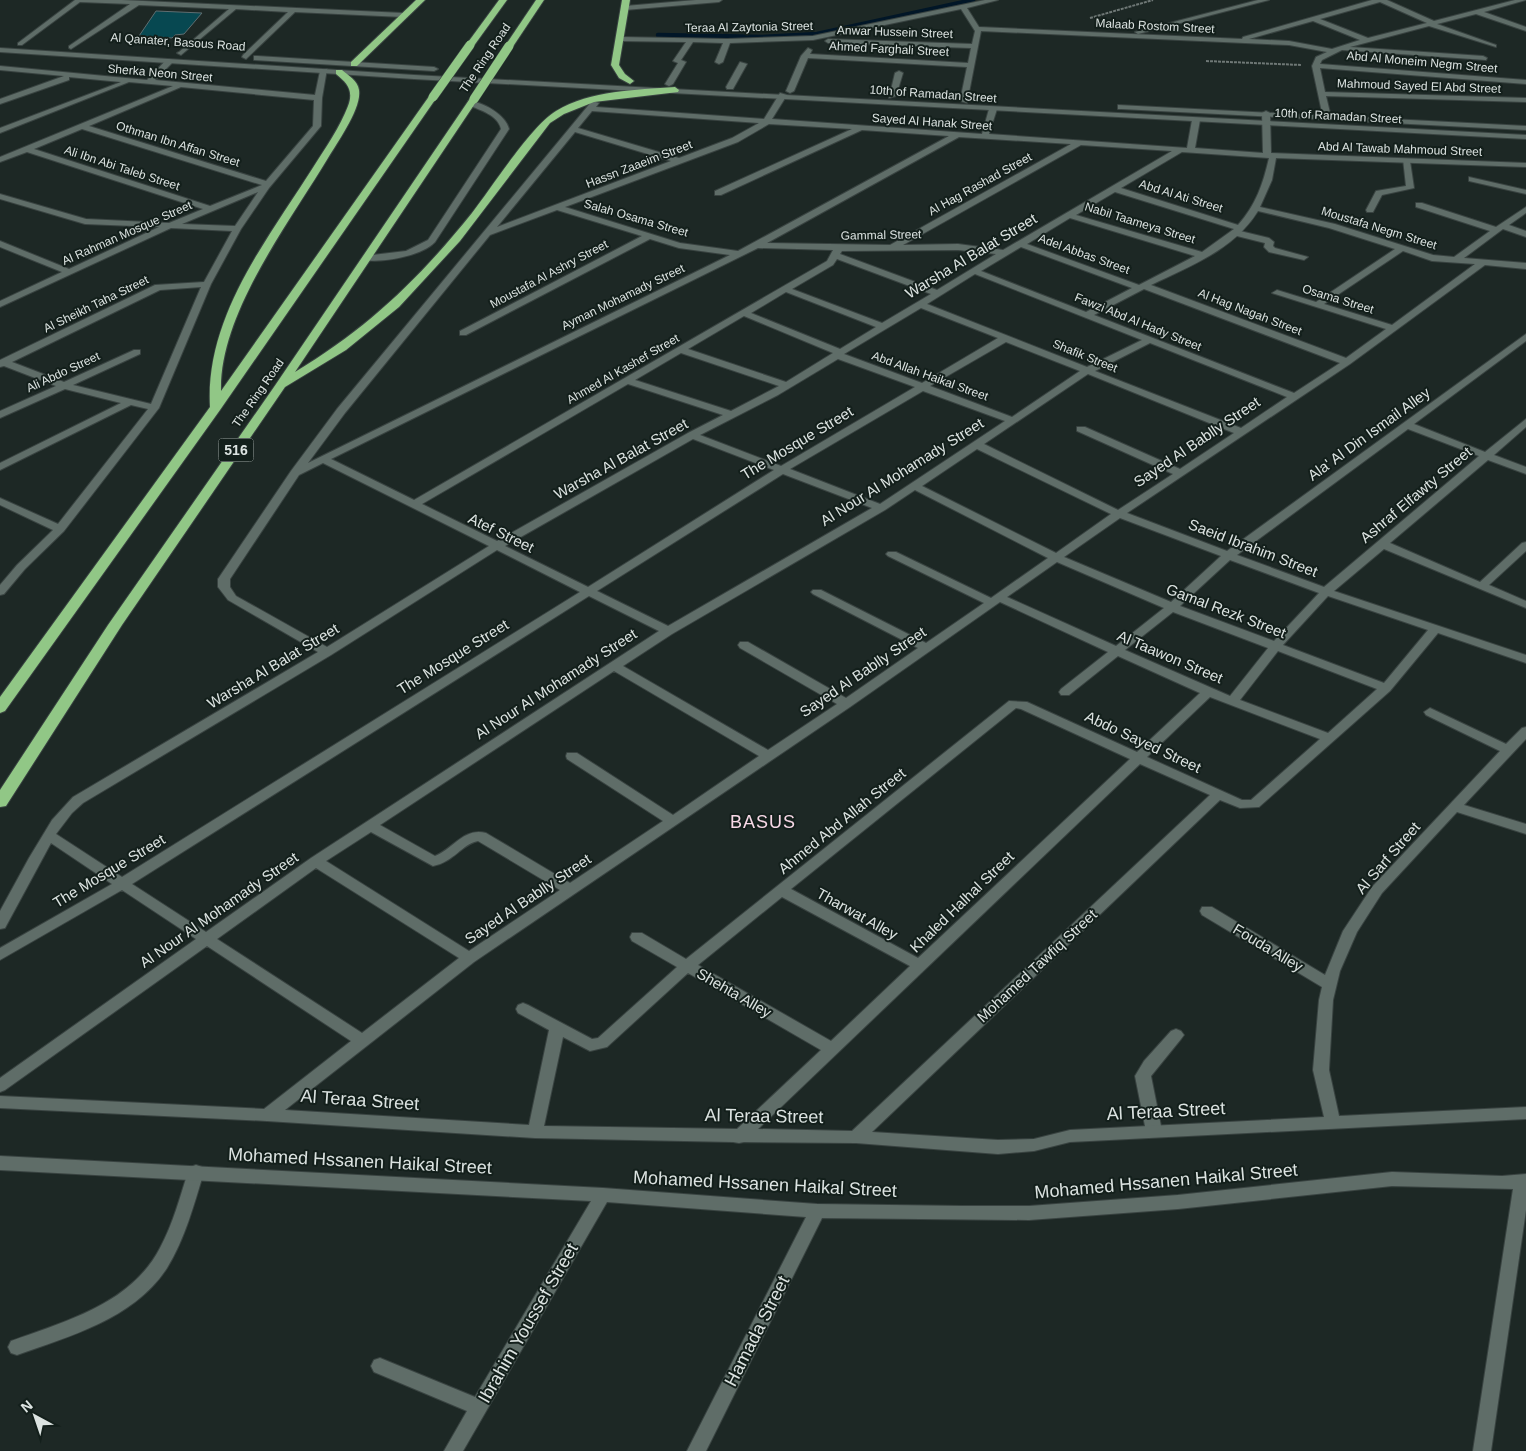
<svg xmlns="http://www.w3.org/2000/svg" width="1526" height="1451" font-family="Arial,sans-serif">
<rect width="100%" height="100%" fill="#1d2825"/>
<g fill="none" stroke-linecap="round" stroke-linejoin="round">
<polyline stroke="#011627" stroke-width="4.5" points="658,35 762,37 817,34 973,0"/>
</g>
<polygon fill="#074851" stroke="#5f6d70" points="156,11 202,13 184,34 175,35 172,38 139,36"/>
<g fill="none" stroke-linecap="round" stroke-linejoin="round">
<g stroke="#394341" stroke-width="2">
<g id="lane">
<polygon points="696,0 722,0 719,2 625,10 622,8 625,6"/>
<path d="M468,101C482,101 506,115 509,129L435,242C422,256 383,263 364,260V256L406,251L428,240L501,129C498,115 480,110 468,105Z"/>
<polygon points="1403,159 1410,161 1414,188 1382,195 1373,212 1367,212 1366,210 1376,191 1406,186"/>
<polygon points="1236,230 1269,238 1274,242 1273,246 1275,248 1308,257 1304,260 1269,252 1264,247 1265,243 1233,235 1232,233"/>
<polygon points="1176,1029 1181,1031 1184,1035 1181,1039 1151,1076 1162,1131 1160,1136 1154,1137 1148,1136 1146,1131 1135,1076 1144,1061 1171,1031"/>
<path d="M196,1165L202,1167L204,1172C194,1204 185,1239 167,1268C134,1319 70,1336 17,1355L11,1353L8,1347L11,1341C66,1321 131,1304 160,1248C173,1224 180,1197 188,1172L190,1167Z"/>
</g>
</g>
<g stroke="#394341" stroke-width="2">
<g id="street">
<polygon points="75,0 122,0 403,13 406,15 403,17 295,12 246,59 242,57 243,55 288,12 236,9 181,55 177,53 179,52 229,9 139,5 71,49 69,48 69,46 130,4 80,2 22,45 18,45 18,43"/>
<path d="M985,0H998L967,8L979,27L1242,39L1243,37L1372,0H1387L1434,21L1515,0H1526L1484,12L1526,27V31L1476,14L1437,24L1496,45V47L1429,26L1350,47L1483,56L1487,58L1486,60L1342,50L1322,60L1320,64L1526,80V84L1320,68L1325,92L1526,98V102L1326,96L1331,117L1327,119L1323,117L1312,66L1316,57L1327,52L1289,45L981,31L967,103L960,101L967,67L808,58L794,91L790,93L786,91L801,56L808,48L812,50L810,54L968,63L971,48L828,43L825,41L828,39L972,44L975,31L961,9L813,40L730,43L723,62L719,64L715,62L723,43L693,42L681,60L686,62L673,84L669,86L665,84L678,63L673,61L686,42L620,41L617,39L620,37L727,39L813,36ZM1380,2L1427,23L1368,38L1320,19ZM1313,21L1360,40L1332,49L1289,41L1249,39Z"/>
<polygon points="1258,0 1269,0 1138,34 1135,32"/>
<path d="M167,59L174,61L155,80L315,95L320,71L327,69L322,98L321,126L269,188L241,229L211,284L159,408L64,531L25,569L4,594L0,595V585L17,565L53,530L0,505V498L58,524L148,409L131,405L0,470V463L121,403L65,389L0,418V411L56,386L4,366L0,367V360L155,285L204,282L232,231L171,228L0,307V301L62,272L0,247V241L69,269L159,227L85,224L0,199V194L86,219L169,223L203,209L27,152L0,162V157L173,86L129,82L0,133V128L121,82L69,77V80L0,104V99L64,76L0,70V66L147,80ZM181,87L314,100L313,126L266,181L89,126ZM82,129L262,185L210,206L34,149ZM258,192L235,226L182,224ZM201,287L151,404L73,385L140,354V350H134L64,382L12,362L160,290Z"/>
<polygon points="740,62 747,64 733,89 727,89 726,87"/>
<polygon points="899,71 903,73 896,96 889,98 895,73"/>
<path d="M780,93L787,95L772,119L982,134L989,109L993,107L997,109L989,134L1187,148L1192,120L1196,118L1200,120L1195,148L1263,153L1262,113L1266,111L1270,113L1271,153L1526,163V167L1276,158L1272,180L1260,207L1335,224L1433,255L1454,257L1490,231L1416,207V203H1422L1496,227L1526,207V213L1509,225L1526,231V237L1503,229L1464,258L1526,263V269L1485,265L1350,364L1127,513L1227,551L1526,334V341L1414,424L1485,452L1526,419V427L1494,455L1526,467V474L1488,460L1390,543L1480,582L1522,543L1526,542V551L1489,585L1526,601V608L1384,549L1334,591L1526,655V663L1438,633L1390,691L1259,807L1240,808L1220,800L872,1132L998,1140L1034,1139L1070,1130L1324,1117L1313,1070L1319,1000L1322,987L1202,915L1200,911L1202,907H1212L1325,975L1343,931L1372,887L1500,751L1426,715L1424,712L1430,708L1506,744L1522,728L1526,727V739L1464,805L1526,824V834L1457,812L1382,893L1357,932L1340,971L1333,1000L1329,1070L1339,1116L1526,1107V1119L1070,1142L1034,1151L998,1154L856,1143L744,1142L739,1143L733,1142L535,1138L267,1121L0,1108V1096L264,1109L351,1041L207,946L5,1090L0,1092V1078L196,939L122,890L0,960V948L112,884L51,843L5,928L0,929V911L29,858L52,820L73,797L318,652L228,600L218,587V579L291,471L337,409L592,101L599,103L596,107L764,119ZM592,111L759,123L732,138L679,158L578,128ZM769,124L852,129L715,191V195H721L862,130L949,136L738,251L680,243L565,207L738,142ZM575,132L671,161L497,227ZM959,137L1071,144L890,245L767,243ZM1081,145L1172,151L1003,250L958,244L903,245ZM1182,152L1269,158C1263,184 1256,205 1238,225L1121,188ZM1115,192L1234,229L1202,252L1076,215ZM557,210L642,236L460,331V335H466L650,239L679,248L730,255L308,463L345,413L490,235ZM1258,211L1329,228L1395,249L1316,302L1277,290L1272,293L1386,329L1346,358L1151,285C1190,266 1234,250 1258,211ZM1070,218L1195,256L1139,285L1027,244ZM1021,247L1132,288L1086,312L981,271ZM758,248L833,250L827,261L414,500L331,459ZM958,250L996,254L937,290L840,254L842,251ZM1403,251L1432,261L1475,264L1392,325L1324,304ZM837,259L931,294L882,323L792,289L833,265ZM975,274L1142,340L1087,367L927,304ZM1144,289L1340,363L1294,393L1094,315ZM786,292L876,327L840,349L751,313ZM921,308L998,338L922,383L844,354ZM744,316L833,353L786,382L688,349ZM1006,342L1080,371L1012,417L930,386ZM1150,343L1287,397L1241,428L1095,371ZM681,353L779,386L731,411L635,380ZM838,359L915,387L781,466L700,435L778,395ZM1088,374L1234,433L1180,469L1085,427H1077V431L1173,474L1118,510L984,444ZM628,384L723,415L688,433L497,541L422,504ZM923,391L1005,421L880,504L790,469ZM1408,429L1479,456L1324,587L1237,555ZM693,439L774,470L588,587L505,546ZM977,449L1111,514L1056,553L922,486ZM323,463L489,546L327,647L236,596L230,587V579L299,475ZM783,474L872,508L668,626L597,591ZM915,490L1048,558L991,598L896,552H888L886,554L888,556L984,603L926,643L821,590H813L811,592L813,594L918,648L846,698L748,642H740L738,645L740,648L837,704L768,750L623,666L672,634L885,510ZM1120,518L1221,556L1171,602L1064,557ZM497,550L580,592L122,877L56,834L72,813L83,803L331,655ZM1230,560L1319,593L1274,641L1180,606ZM1057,562L1164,608L1116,646L1007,597ZM589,596L659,631L311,858L206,932L132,884ZM1328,596L1428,630L1384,683L1283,645ZM1000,602L1108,652L1061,689L1059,692L1061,695H1069L1118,656L1200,693L1137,752L1027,702L1009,701L686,959L642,933H632L630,937L632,941L677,967L598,1038L592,1039L528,1005L523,1003L518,1005L516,1009L518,1013L549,1030L529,1125L285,1110L474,962L850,707ZM1173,612L1268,648L1230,696L1125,650ZM1278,651L1377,689L1328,733L1240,700ZM614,671L759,756L673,815L577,753H567L566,756L567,759L663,821L570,883L486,833C464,827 453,849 435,856L380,825ZM1210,697L1320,739L1251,800H1242L1147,757ZM1016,708L1021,709L1130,759L918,958L791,889ZM1140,764L1210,795L852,1131L758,1129ZM371,832L433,866C454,862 462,844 478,841L560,890L469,951L326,861ZM316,868L459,958L362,1033L217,939ZM782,897L910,966L831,1041L698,965ZM688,973L821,1050L737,1129L544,1126L563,1037L590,1051L607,1047Z"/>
<polygon points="1469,177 1526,190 1526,194 1469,181"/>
<polygon points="0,1156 603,1188 817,1204 963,1206 1029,1206 1178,1195 1392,1172 1502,1176 1526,1174 1526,1210 1491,1451 1473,1451 1513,1189 1392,1186 1178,1209 1029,1220 822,1218 706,1451 687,1451 806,1217 607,1202 463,1451 444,1451 467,1411 374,1372 371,1366 374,1360 380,1358 475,1397 591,1201 0,1170"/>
</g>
</g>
<g stroke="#394341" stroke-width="2">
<g id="secondary">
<polygon points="0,48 414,75 1526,135 1526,139 414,79 0,52"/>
<polygon points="257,56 434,67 438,69 434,71 254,60 254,56"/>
<polygon points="1118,105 1526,126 1526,130 1121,109 1118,109"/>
</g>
</g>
<g stroke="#394341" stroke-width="2">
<g id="highway">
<polygon points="416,0 425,0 357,66 351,66 351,62"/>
<polygon points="499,0 507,0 473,47 467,47 466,45"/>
<polygon points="536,0 544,0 512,48 506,48 505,46"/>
<polygon points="622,0 630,0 619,65 625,74 634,81 630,84 619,78 611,65"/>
<path d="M336,70H342C348,75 358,81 359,90C362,108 337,143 328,158C289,223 219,314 221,391L430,95L437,97L220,410L5,711L0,713V697L210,407C205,316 268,239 314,166C326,147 340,127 348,106C354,90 347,83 336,74Z"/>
<path d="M675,87L679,90L678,92L594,102L564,114L550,123L460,241L399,307L346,350L285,387L122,625L6,806L0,807V790L108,625L274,387L471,97L478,99L295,372C368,328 419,279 472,213C493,186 531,126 556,111C591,90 636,90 675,87Z"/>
</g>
</g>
<g stroke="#6f7876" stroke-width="2" stroke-dasharray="3 1" stroke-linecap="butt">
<polyline points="1090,18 1153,0"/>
<polyline points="1206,61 1301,65"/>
</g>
<use href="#lane" fill="#5f6d68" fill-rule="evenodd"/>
<use href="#street" fill="#5f6d68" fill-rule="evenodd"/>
<use href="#secondary" fill="#5f6d68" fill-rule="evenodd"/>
<use href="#highway" fill="#91c786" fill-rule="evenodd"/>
<g stroke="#394341" stroke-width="10" stroke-linecap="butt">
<g id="highway-bridge">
<polyline points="433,97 470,45"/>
<polyline points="474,99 509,46"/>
</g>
</g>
<use href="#highway-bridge" stroke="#91c786" stroke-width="9"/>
</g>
<g text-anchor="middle" stroke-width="4" stroke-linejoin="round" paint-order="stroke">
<g font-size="12" fill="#dce3e1" stroke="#131f1b">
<text transform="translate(1155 26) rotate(3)" y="4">Malaab Rostom Street</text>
<text transform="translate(749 27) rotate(-1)" y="4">Teraa Al Zaytonia Street</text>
<text transform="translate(895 32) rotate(2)" y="4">Anwar Hussein Street</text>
<text transform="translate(178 42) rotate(4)" y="4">Al Qanater, Basous Road</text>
<text transform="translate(889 49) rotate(3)" y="4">Ahmed Farghali Street</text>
<text transform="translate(485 58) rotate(-56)" y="4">The Ring Road</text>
<text transform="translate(1422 62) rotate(5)" y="4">Abd Al Moneim Negm Street</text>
<text transform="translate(160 73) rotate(5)" y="4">Sherka Neon Street</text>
<text transform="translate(1419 86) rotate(2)" y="4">Mahmoud Sayed El Abd Street</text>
<text transform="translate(933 94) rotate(4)" y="4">10th of Ramadan Street</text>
<text transform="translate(1338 116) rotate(3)" y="4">10th of Ramadan Street</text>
<text transform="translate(932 122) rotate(4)" y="4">Sayed Al Hanak Street</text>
<text transform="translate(178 144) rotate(17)" y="4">Othman Ibn Affan Street</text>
<text transform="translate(1400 149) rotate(2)" y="4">Abd Al Tawab Mahmoud Street</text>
<text transform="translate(639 164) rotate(-21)" y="4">Hassn Zaaeim Street</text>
<text transform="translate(122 168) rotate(18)" y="4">Ali Ibn Abi Taleb Street</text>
<text transform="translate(980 184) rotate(-29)" y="4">Al Hag Rashad Street</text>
<text transform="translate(1181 196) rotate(17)" y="4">Abd Al Ati Street</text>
<text transform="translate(636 218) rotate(16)" y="4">Salah Osama Street</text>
<text transform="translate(1140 223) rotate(17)" y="4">Nabil Taameya Street</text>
<text transform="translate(1379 228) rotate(17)" y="4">Moustafa Negm Street</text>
<text transform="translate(127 233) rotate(-24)" y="4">Al Rahman Mosque Street</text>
<text transform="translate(881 235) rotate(-1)" y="4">Gammal Street</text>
<text transform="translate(1084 254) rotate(20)" y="4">Adel Abbas Street</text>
<text transform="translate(549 274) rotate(-28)" y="4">Moustafa Al Ashry Street</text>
<text transform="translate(623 297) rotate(-26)" y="4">Ayman Mohamady Street</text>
<text transform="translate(1338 299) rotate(17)" y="4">Osama Street</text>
<text transform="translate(96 304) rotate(-26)" y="4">Al Sheikh Taha Street</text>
<text transform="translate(1250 312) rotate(21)" y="4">Al Hag Nagah Street</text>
<text transform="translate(1138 322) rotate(22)" y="4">Fawzi Abd Al Hady Street</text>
<text transform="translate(1085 356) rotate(22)" y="4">Shafik Street</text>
<text transform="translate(623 369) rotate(-30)" y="4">Ahmed Al Kashef Street</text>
<text transform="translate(63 372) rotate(-25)" y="4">Ali Abdo Street</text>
<text transform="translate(930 376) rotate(20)" y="4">Abd Allah Haikal Street</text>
<text transform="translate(258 393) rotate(-55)" y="4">The Ring Road</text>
</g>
<rect fill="#131f1b" stroke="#a0a8a6" stroke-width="1" x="218.5" y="438.5" width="35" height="23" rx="4"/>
<g font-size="14" font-weight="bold" fill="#dce3e1">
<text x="236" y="455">516</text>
</g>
<g font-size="15" fill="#dce3e1" stroke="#131f1b">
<text transform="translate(971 256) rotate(-31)" y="5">Warsha Al Balat Street</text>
<text transform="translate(1369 434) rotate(-36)" y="5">Ala' Al Din Ismail Alley</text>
<text transform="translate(1197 442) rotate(-34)" y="5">Sayed Al Bablly Street</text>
<text transform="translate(797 443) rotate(-31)" y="5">The Mosque Street</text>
<text transform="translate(621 459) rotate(-29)" y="5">Warsha Al Balat Street</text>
<text transform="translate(902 472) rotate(-32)" y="5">Al Nour Al Mohamady Street</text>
<text transform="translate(1416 495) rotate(-40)" y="5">Ashraf Elfawty Street</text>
<text transform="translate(501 533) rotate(26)" y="5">Atef Street</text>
<text transform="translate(1253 548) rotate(21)" y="5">Saeid Ibrahim Street</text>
<text transform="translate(1226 611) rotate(21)" y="5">Gamal Rezk Street</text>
<text transform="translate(453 657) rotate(-32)" y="5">The Mosque Street</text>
<text transform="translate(1170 657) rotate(23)" y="5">Al Taawon Street</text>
<text transform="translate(273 666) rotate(-31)" y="5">Warsha Al Balat Street</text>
<text transform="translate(863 672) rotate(-34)" y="5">Sayed Al Bablly Street</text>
<text transform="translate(556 684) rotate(-33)" y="5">Al Nour Al Mohamady Street</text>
<text transform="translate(1143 742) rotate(25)" y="5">Abdo Sayed Street</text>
<text transform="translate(842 821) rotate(-39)" y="5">Ahmed Abd Allah Street</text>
<text transform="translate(1388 858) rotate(-49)" y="5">Al Sarf Street</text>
<text transform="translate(109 871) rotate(-31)" y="5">The Mosque Street</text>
<text transform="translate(528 899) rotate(-34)" y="5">Sayed Al Bablly Street</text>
<text transform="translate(962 902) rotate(-44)" y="5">Khaled Halhal Street</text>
<text transform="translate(219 910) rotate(-35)" y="5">Al Nour Al Mohamady Street</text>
<text transform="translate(857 914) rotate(29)" y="5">Tharwat Alley</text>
<text transform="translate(1268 948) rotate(31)" y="5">Fouda Alley</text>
<text transform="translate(1037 966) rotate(-43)" y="5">Mohamed Tawfiq Street</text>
<text transform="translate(734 993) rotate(30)" y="5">Shehta Alley</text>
</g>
<g font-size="18" letter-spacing="1" fill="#f7d8e6" stroke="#131f1b">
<text x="763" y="828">BASUS</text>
</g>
<g font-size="18" fill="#dce3e1" stroke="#131f1b">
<text transform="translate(360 1100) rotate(4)" y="6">Al Teraa Street</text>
<text transform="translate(1166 1111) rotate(-3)" y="6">Al Teraa Street</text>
<text transform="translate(764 1116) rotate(1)" y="6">Al Teraa Street</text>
<text transform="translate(360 1161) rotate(3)" y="6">Mohamed Hssanen Haikal Street</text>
<text transform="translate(1166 1181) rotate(-5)" y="6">Mohamed Hssanen Haikal Street</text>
<text transform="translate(765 1184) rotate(3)" y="6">Mohamed Hssanen Haikal Street</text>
<text transform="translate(528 1323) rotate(-60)" y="6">Ibrahim Youssef Street</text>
<text transform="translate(757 1331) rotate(-63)" y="6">Hamada Street</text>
</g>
</g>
<g transform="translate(35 1416) rotate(320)" stroke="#131f1b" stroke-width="4" paint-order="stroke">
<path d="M0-4L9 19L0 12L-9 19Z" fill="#dce3e1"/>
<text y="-8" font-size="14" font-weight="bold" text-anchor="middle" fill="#dce3e1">N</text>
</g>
</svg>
